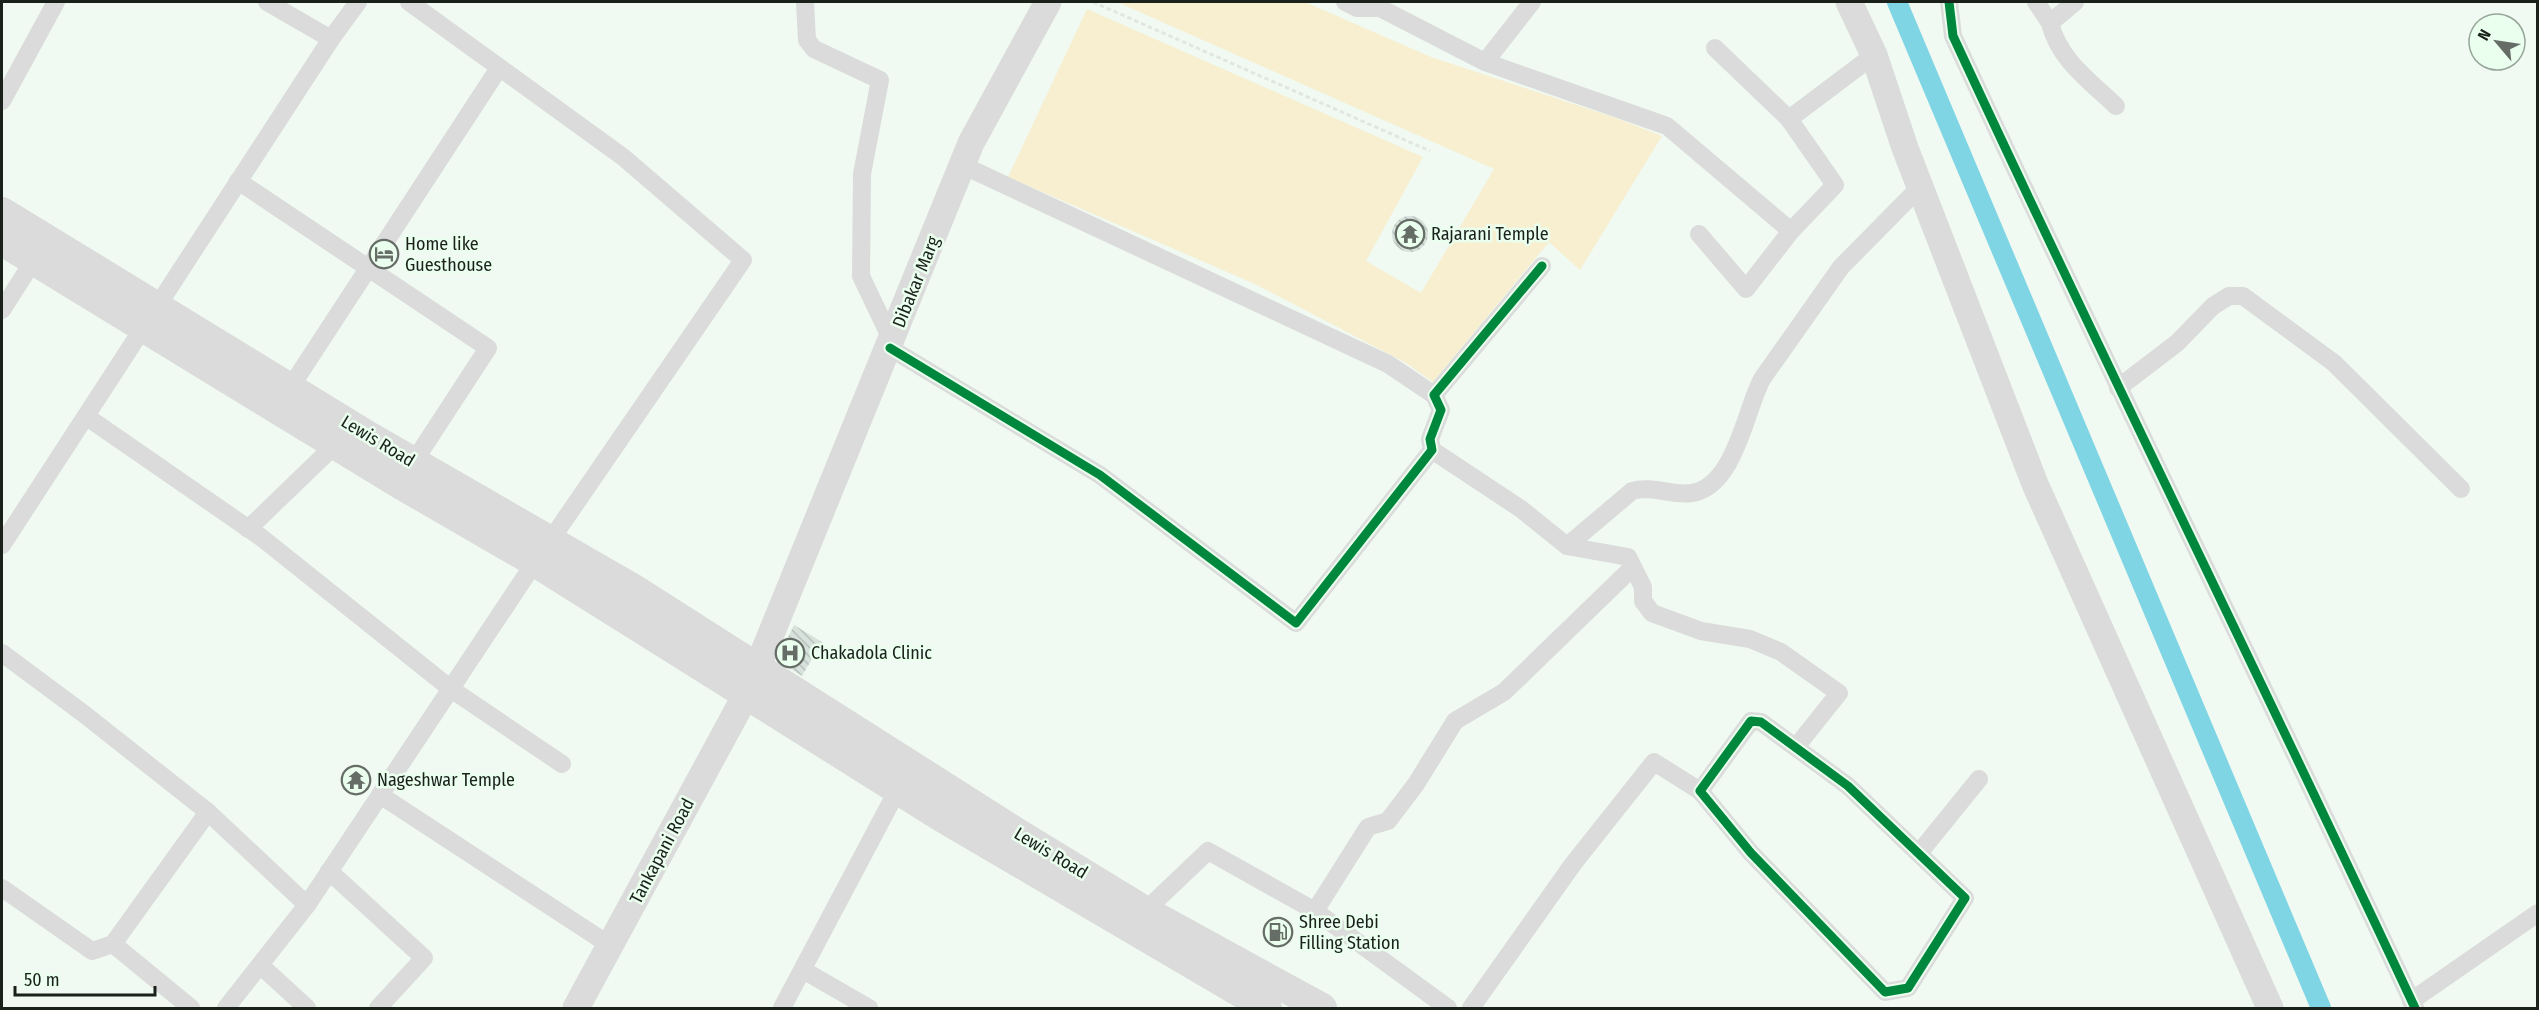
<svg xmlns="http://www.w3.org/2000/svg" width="2539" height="1010" font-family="'Fira Sans Condensed',sans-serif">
<defs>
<pattern id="building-back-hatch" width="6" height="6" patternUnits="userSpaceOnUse" patternTransform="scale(1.5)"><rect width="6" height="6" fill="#d8e2dd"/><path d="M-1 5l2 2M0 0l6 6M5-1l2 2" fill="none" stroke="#b9c2bd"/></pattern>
</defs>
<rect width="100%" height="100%" fill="#f0faf2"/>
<polygon fill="#f7efd0" points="1117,2 1305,2 1431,57 1616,118 1662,136 1580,270 1549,242 1433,382 1406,363 1255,284 1008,177 1087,9 1423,157 1366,261 1421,293 1494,169"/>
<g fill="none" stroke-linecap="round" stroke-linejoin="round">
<polyline stroke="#80d5e4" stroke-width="20" points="1897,2 2321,1008"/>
</g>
<g fill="url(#building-back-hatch)">
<circle cx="1410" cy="234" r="18"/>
<polygon points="794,625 822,642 802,676 777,660"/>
</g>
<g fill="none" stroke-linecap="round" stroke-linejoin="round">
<polyline stroke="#e2e6e3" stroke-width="3" stroke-dasharray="4.5 3" stroke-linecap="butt" points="1093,2 1430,151"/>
<g stroke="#dadbda" stroke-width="18">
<polyline points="267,2 331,39"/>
<polyline points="409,2 623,157 743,260 550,541"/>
<polyline points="805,2 807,40 814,49 880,80 862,174 861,276 892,341"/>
<polyline points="1345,2 1357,8 1380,8 1485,62 1667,126 1791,231 1835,185 1789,119"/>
<path d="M1949,2L1953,36C2104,362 2263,683 2415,1008"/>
<polyline points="2036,2 2050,23 2075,2"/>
<path d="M2050,23C2059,60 2090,81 2116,106"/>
<polyline points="1715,48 1789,119 1874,55"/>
<polyline points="1485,62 1532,2"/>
<polyline points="2,101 56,2"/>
<polyline points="962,165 1388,364 1434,395"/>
<polyline points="238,181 488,348 413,463"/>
<polyline points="1699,234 1746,289 1791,231"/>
<polyline points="2,310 34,260"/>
<polyline points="890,348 1100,475 1296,623 1432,450 1430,439 1441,410 1434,395 1542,266"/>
<polyline points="290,388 499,68"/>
<polyline points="2118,388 2177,343 2213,306 2229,296 2243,296 2334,363 2461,489"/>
<polyline points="87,417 262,538 451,689 562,764"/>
<polyline points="1432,450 1521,509 1567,546 1628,557 1643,587 1643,601 1652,613 1701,631 1750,639 1781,652 1839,693 1796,747"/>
<polyline points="248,529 335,445"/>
<polyline points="2,545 331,39 358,2"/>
<path d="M1567,546L1632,491C1652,485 1672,496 1692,493C1735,486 1745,411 1762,379L1841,267L1920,187"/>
<polyline points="2,653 84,714 208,812 307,905"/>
<polygon points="1751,721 1761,722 1848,786 1965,898 1908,988 1885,992 1751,853 1700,791"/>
<polyline points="380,795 611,946"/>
<polyline points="1919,853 1979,779"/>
<polyline points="329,871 424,958 378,1008"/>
<polyline points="2,888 92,951 113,944 208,812"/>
<polyline points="1145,911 1208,851 1315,911 1448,1008"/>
<polyline points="1315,911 1368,827 1388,821 1416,784 1455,721 1504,692 1632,568"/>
<polyline points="113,944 191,1008"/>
<polyline points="260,965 307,1008"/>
<polyline points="803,970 869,1008"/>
<polyline points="2411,1001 2538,913"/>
<polyline points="226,1008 307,905 535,562"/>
<polyline points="782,1008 898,789"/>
<polyline points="1471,1008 1573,864 1654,762 1700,791"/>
</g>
<g stroke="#dadbda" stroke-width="27">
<polyline points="1849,2 1874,55 1905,148 2035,484 2270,1008"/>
<polyline points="576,1008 747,693 971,143 1048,2"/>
</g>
<g stroke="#dadbda" stroke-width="30">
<polyline points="2,212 370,437 632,588 1022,836 1145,911 1322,1008"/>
<polyline points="2,241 400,484 535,562 940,816 1267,1008"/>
</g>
<g stroke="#ebffee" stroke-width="13">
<g id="cycleway">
<path d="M1949,2L1953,36C2104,362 2263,683 2415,1008"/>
<polyline points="890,348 1100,475 1296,623 1432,450 1430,439 1441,410 1434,395 1542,266"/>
<polygon points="1751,721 1761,722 1848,786 1965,898 1908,988 1885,992 1751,853 1700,791"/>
</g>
</g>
<use href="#cycleway" stroke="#00873e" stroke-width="9"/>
</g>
<defs>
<g id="temple-ring" transform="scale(1.5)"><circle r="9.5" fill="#ebffee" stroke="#656d66" stroke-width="1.5"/><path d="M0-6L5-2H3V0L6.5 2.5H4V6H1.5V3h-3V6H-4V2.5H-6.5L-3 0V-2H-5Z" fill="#656d66"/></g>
<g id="hotel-ring" transform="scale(1.5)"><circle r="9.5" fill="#ebffee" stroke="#656d66" stroke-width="1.5"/><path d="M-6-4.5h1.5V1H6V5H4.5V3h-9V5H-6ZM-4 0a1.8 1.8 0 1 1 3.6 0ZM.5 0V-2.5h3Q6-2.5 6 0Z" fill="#656d66"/></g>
<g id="hospital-ring" transform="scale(1.5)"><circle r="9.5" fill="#ebffee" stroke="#656d66" stroke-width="1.5"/><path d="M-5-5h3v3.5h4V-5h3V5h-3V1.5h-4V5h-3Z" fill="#656d66"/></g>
<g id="fuel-ring" transform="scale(1.5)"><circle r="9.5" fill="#ebffee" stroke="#656d66" stroke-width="1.5"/><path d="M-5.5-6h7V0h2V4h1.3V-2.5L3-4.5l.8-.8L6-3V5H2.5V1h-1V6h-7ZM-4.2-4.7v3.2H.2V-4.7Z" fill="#656d66"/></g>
</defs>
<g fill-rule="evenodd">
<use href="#temple-ring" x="1410" y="234"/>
<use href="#hotel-ring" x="384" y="254"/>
<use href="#hospital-ring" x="790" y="653"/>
<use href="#temple-ring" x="356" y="780"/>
<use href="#fuel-ring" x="1278" y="932"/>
</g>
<g text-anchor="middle" stroke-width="5" stroke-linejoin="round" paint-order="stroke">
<g font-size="18" fill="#1a211b" stroke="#ebffee" text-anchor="start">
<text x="1431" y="240">Rajarani Temple</text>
<text x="405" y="250">Home like<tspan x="405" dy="21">Guesthouse</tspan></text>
<text x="811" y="659">Chakadola Clinic</text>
<text x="377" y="786">Nageshwar Temple</text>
<text x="1299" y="928">Shree Debi<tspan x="1299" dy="21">Filling Station</tspan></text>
</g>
<g font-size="18" fill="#1a211b" stroke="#ebffee">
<text transform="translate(916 282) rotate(-68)" y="6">Dibakar Marg</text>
<text transform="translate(378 441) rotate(31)" y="6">Lewis Road</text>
<text transform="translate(662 851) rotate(-62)" y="6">Tankapani Road</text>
<text transform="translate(1051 853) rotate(31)" y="6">Lewis Road</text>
</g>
</g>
<rect width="2539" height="1010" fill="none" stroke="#1a211b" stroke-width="6"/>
<g transform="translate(2497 42) rotate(299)"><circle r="28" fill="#ebffee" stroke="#97a69a" stroke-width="1.5"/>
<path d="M0-4.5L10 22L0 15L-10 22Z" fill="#656d66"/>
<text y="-9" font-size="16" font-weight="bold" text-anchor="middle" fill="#1a211b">N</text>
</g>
<path d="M15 986v9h140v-9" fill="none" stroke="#1a211b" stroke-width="3"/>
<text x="24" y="986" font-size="18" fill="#1a211b" stroke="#ebffee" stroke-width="4.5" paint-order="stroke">50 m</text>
</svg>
